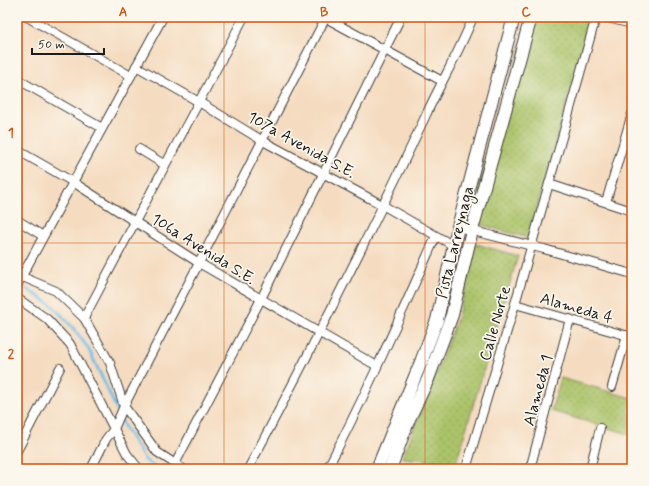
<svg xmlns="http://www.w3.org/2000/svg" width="649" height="486" font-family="Mynerve,sans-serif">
<defs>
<pattern id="grass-dots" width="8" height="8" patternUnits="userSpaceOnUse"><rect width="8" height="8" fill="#abc369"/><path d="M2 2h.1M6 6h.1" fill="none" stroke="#93a75a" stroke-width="1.8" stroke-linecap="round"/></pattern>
</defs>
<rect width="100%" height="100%" fill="#fbf7ec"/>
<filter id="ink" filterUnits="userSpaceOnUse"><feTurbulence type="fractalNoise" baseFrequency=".025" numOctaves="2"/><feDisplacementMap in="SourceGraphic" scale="8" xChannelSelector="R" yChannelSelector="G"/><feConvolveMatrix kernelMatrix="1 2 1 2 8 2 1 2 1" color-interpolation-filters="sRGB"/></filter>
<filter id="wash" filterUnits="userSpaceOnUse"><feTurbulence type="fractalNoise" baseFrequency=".012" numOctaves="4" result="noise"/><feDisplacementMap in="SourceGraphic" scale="16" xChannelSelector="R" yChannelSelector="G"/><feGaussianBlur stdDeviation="0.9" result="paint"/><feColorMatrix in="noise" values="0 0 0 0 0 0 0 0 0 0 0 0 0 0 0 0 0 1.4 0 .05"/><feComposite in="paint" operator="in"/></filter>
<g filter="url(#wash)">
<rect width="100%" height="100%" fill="#f5dcc0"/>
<g fill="url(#grass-dots)" stroke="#647042">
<polygon points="530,17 573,17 590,21 528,238 467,221"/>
<polygon points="476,244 518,256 456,463 402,458 432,385 458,316"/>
<polygon points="561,378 632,398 632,435 551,411"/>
</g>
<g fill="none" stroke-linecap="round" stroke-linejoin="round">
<polyline stroke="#6ebfea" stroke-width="3" points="19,284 53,306 74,329 88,348 107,388 125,428 145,460 157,469"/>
</g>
</g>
<g filter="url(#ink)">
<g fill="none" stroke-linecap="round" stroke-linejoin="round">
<g stroke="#3d3935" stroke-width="10">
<g id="street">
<polyline points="27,17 131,76"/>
<polyline points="324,17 442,81"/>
<polyline points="604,17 632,24"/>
<polyline points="136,66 199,102 263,141 384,206 454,246"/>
<polyline points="17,79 102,128"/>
<polyline points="139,149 165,165"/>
<polyline points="17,150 73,182 199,263 377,366"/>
<polyline points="549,184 632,211"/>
<polyline points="606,202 632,114"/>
<polyline points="17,220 43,236"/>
<polyline points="458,227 544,249 632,274"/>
<polyline points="18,275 56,291 84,318 110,363 124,406 157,452 183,469"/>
<polyline points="17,285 163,17"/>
<polyline points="17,298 47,319 70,344 127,454 139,469"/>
<polyline points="515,304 632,337"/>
<polyline points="84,318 244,17"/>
<polyline points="612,387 627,335"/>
<polyline points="17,451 60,368"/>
<polyline points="175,464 261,299 401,17"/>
<polyline points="91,469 106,439 114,429 124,406 199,263 326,17"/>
<path d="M248,469C310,352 370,235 426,115C441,82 460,51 473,17"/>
<path d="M327,469C367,393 401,314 436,236"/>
<polyline points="466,469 515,304 596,17"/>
<polyline points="530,469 570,319"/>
<polyline points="590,469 600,428"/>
</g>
</g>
<g stroke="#3d3935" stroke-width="14">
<g id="secondary">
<polyline points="377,469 421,362 437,320 458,227 514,17"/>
<polyline points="390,469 409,419 428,379 452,315 472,230 531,17"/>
</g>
</g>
<use href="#street" stroke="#fff" stroke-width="8"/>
<use href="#secondary" stroke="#fff" stroke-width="12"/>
</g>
</g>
<path fill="none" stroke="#d4530e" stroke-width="1" stroke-opacity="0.55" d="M224,17V469M425,17V469M17,243H632"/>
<g text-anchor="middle" stroke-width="3.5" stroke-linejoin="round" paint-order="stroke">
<g font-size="16" fill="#1c1c1c" stroke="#fbf7ec">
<text transform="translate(302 144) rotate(29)" y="6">107a Avenida S.E.</text>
<text transform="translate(454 242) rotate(-76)" y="6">Pista Larreynaga</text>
<text transform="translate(204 248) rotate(32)" y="6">106a Avenida S.E.</text>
<text transform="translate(577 307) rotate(16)" y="6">Alameda 4</text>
<text transform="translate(494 323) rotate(-74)" y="6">Calle Norte</text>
<text transform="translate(537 390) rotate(-75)" y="6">Alameda 1</text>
</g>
</g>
<rect width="649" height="486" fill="none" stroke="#fbf7ec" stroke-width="44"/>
<path d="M32 48v6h72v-6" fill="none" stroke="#1c1c1c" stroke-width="2"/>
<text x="38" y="48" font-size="12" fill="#1c1c1c" stroke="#fbf7ec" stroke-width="3" paint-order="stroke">50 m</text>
<rect x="22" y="22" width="605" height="442" fill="none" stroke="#d4530e" stroke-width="1.5"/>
<g font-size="13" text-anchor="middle" font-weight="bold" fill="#d4530e">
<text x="123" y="16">A</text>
<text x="324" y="16">B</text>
<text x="526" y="16">C</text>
<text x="11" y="137">1</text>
<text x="11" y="358">2</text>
</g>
</svg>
